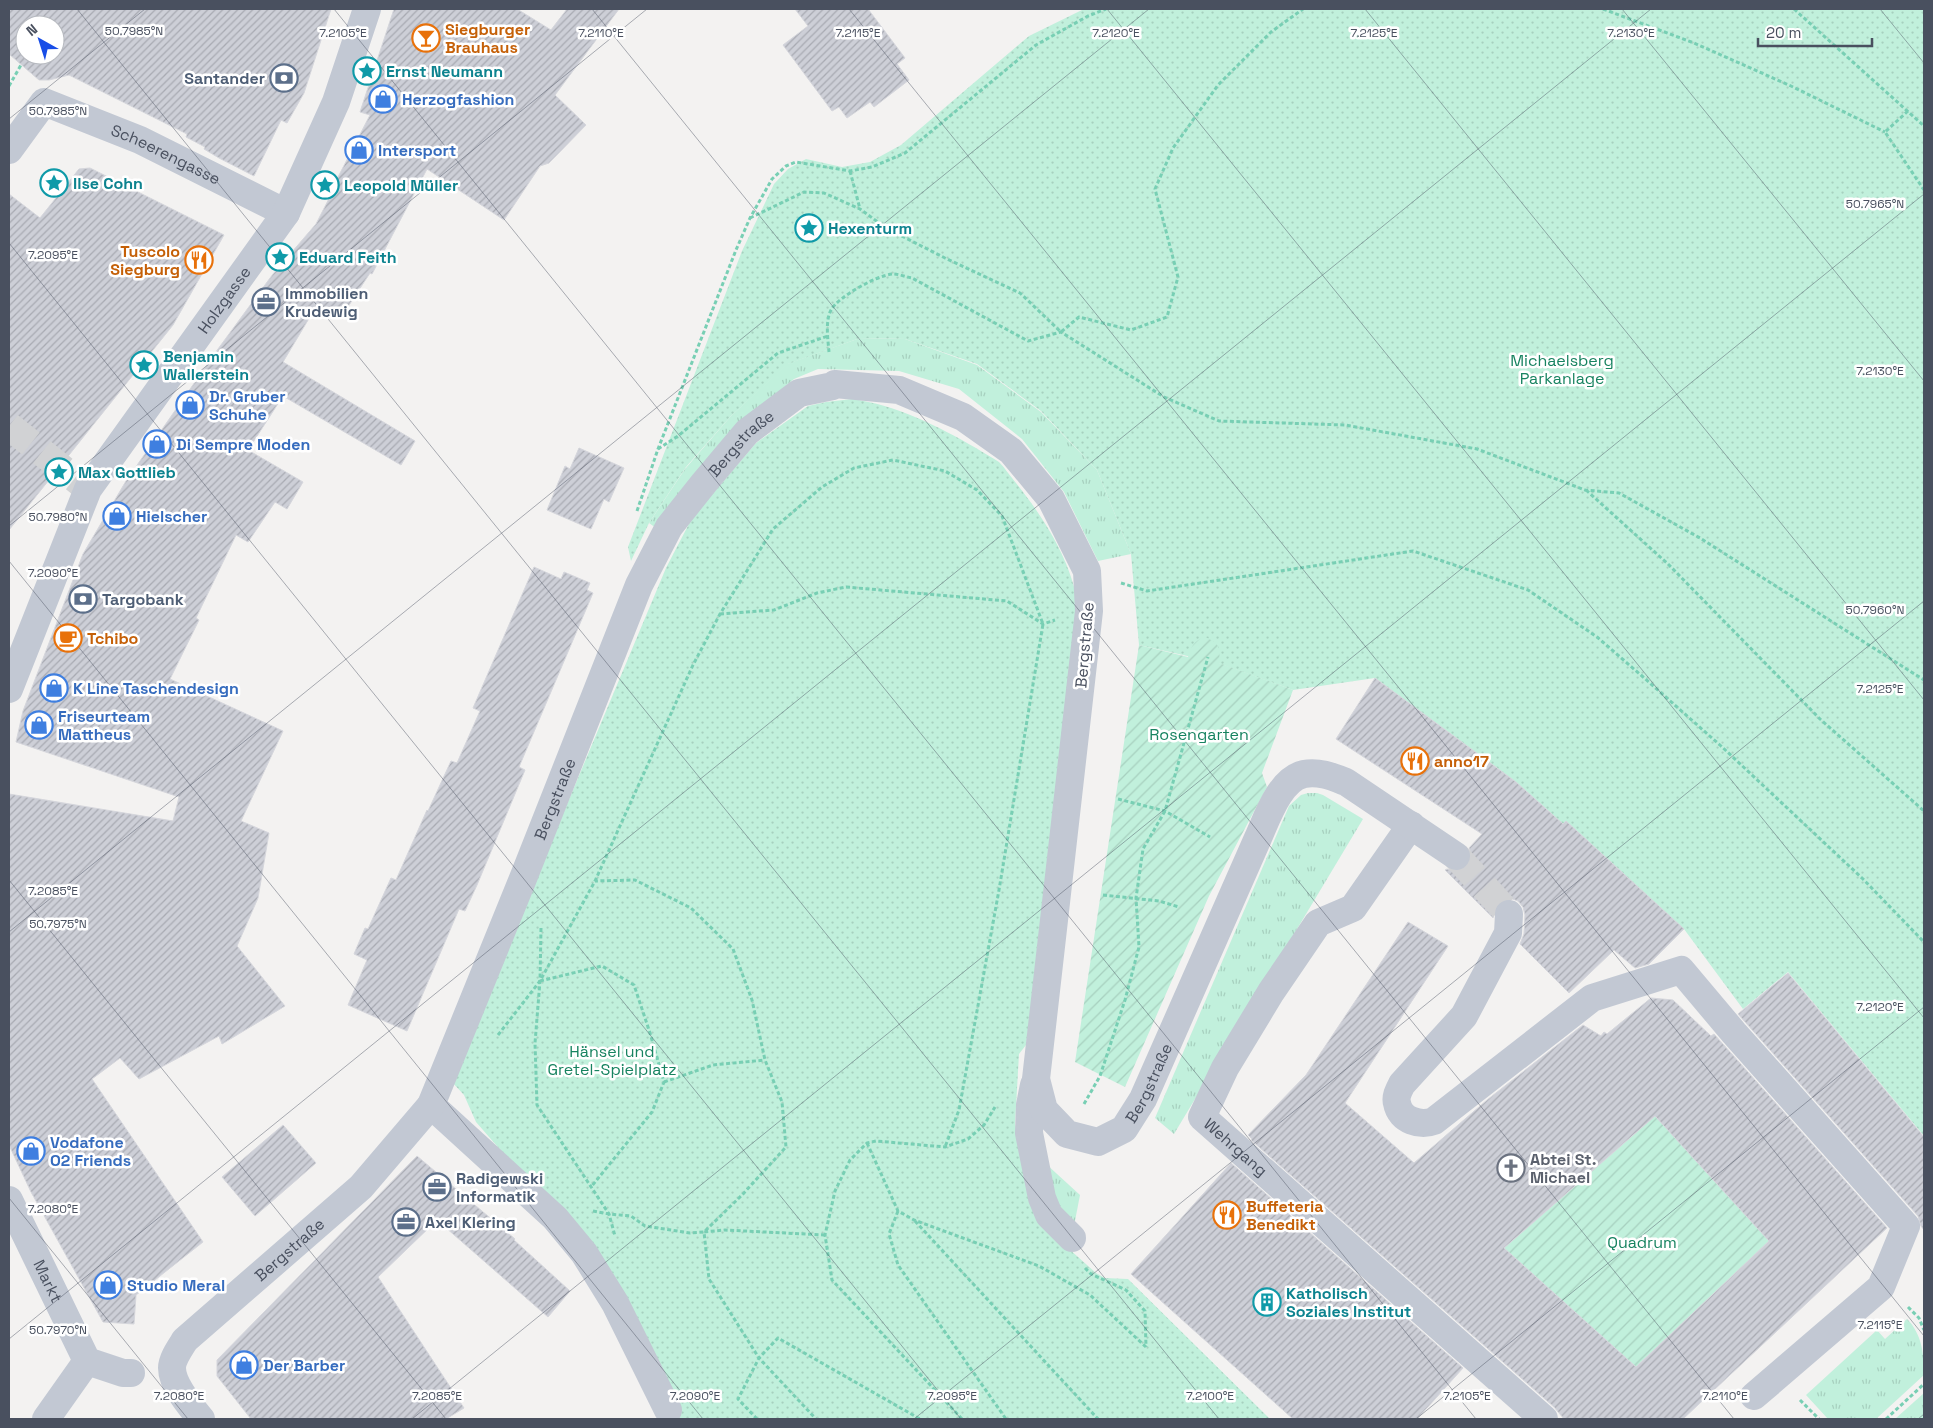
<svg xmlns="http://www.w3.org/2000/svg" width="1933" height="1428" font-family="'Space Grotesk',sans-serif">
<defs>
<pattern id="grass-tufts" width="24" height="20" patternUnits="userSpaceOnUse" patternTransform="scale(1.25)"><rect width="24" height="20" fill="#c1f0dc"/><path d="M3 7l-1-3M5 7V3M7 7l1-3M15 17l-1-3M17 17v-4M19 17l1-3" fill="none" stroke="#a7d0bf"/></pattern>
<pattern id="park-dots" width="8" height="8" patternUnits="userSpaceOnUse" patternTransform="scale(1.25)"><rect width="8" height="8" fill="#c1f0dc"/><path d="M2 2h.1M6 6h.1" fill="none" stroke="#a7d0bf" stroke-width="1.8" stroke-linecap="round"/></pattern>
<pattern id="garden-furrows" width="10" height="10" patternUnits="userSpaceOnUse" patternTransform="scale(1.25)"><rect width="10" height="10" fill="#c1f0dc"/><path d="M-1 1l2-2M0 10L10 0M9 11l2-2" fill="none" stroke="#a7d0bf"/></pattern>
<pattern id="building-hatch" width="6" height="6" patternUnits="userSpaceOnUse" patternTransform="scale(1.25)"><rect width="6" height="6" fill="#cdcfd7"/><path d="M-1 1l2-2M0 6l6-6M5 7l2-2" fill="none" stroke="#a8aab2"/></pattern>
</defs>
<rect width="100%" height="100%" fill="#f3f2f1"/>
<g fill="url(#grass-tufts)">
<polygon points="860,338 905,339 977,365 1041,412 1097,470 1131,554 1098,561 1064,492 1022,439 959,389 899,371 818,369 794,379 740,425 656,528 649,523 685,469 731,416 787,364"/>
<polygon points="1308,793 1317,793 1323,795 1363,819 1174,1134 1155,1118 1289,806 1301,795"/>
<polygon points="1045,1163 1080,1195 1074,1226 1058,1213"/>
<path d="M1907,1319C1922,1334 1924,1354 1924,1375L1876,1419H1828L1806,1395L1877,1330L1885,1339Z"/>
<polygon points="1924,1393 1924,1419 1895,1419"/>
</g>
<g fill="url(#park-dots)">
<polygon points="1084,9 1924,9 1924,1136 1788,972 1743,1009 1684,929 1566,821 1563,824 1516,782 1375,678 1293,690 1218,663 1139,645 1131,554 1097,470 1041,411 977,364 905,339 860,338 788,364 731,416 686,467 649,523 631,561 628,547 742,251 774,184 788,169 806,159 842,167 870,162 901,145 1029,36"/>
<path d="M852,399C896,405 938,426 976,448C983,453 992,457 999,462C1005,468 1010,476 1016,483C1045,519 1074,565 1079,612L1043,925L1026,1045L1019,1054L1015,1124L1041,1224L1096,1273L1105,1278L1128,1279L1270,1419H672L587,1249L476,1122L464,1095L451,1081L666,568L692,518L756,443L808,406L826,402Z"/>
</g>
<g fill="url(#garden-furrows)">
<path d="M1205,637C1221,644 1220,648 1219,663L1293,690L1262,773L1267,787L1209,896L1125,1087L1075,1062L1139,645L1188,657C1191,646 1194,641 1205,637Z"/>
<polygon points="1655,1116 1769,1241 1636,1367 1504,1248"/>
</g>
<g fill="url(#building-hatch)" stroke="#d5d6dc" fill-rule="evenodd">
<path d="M9,9H331L304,93L287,123L281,120L254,176L219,158L204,149L205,147L186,137L187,134L69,75L49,80H39L9,54ZM25,25H55V55H25Z"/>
<polygon points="394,9 517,9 551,30 567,9 619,9 555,95 586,125 549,163 540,166 504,220 427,169 372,274 370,273 340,319 317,305 283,362 415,441 401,465 283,396 248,450 303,482 287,509 275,502 248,542 236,535 196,618 199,620 170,679 283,731 241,821 269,833 258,898 237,946 285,1006 222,1044 219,1036 139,1079 120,1058 92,1079 203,1242 136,1295 134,1324 103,1322 31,1192 9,1145 9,794 173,821 179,797 16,742 23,711 83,554 126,481 218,349 273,274 316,224 338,181 336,181 370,115 360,112"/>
<polygon points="795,9 868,9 905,58 897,64 909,80 874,107 870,102 847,118 839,107 832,111 783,45 808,26"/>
<polygon points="90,168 224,235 173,325 9,530 9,194 40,218 79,169"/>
<polygon points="579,448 624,468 609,502 604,499 591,529 547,510 565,466 570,469"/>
<polygon points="534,567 561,579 564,572 590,583 587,590 593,593 519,767 525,770 477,885 465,911 459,909 407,1031 348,1005 367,960 354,954 365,928 368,929 391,878 396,880 427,810 428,811 451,761 457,763 480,711 473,708"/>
<polygon points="1375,678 1516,782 1563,824 1566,821 1684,929 1649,964 1635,968 1614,950 1569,993 1520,944 1524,934 1525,915 1523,907 1518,901 1510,898 1502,900 1496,906 1493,918 1445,870 1447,869 1454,871 1462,870 1469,865 1472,857 1469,848 1482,834 1336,739"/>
<path d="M1408,922L1448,946L1345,1103L1414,1163L1487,1100L1583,1025L1601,1036L1604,1032L1607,1034L1651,998L1673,1000L1711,1036L1714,1034L1887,1228L1683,1419H1564L1554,1407L1251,1140L1252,1139L1248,1135L1306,1075ZM1655,1116L1769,1241L1636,1367L1504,1248Z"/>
<polygon points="1788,973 1924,1137 1924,1230 1921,1226 1918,1216 1738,1014"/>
<polygon points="283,1125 316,1163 255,1216 222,1177"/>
<polygon points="417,1156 515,1239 514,1240 570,1291 548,1317 437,1220 378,1277 464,1408 446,1419 251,1419 217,1376 217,1360"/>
<polygon points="1231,1163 1463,1368 1417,1419 1293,1419 1131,1274"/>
</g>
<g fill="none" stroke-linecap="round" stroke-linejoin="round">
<g stroke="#d1d2d4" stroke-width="28" stroke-dasharray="28 14" stroke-linecap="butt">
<polyline points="9,426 88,489"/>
<polyline points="1456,856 1509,914"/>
</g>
<g stroke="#78cfb4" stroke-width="3" stroke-dasharray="4 2.5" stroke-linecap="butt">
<polyline points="1603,9 1694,43 1791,86 1885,132"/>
<polyline points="1794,9 1924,126"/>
<polyline points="9,86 21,65"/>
<polyline points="1908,111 1885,132 1924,190"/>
<polyline points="850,171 860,209"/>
<polyline points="750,218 804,192 824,193 860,209 886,228 945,258 1020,293 1061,332 1079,317 1131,330 1167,317 1178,277 1155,189 1173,148 1218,85 1271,32 1303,9"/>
<path d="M829,352C828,340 825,321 831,310C838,297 877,275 893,274C899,274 906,277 912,278L1028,341L1061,332L1164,397L1219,421L1345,425L1477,449L1585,490L1619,493L1700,538L1924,680"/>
<polyline points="658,449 678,436 778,353 828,336"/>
<polyline points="1586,490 1668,564 1820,719 1924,811"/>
<polyline points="637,511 658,449 736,250 750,218 772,179 786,166 796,162 850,171 872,167 905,153 1036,45 1088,16 1106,9"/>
<polyline points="1121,583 1147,591 1413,551 1528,590 1597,637 1642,676 1721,746 1863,879 1924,942"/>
<polyline points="720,614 774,610 817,593 846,587 1007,601 1043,624 1055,620"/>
<polyline points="1118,799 1165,811 1210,837"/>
<polyline points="1103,895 1159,901 1179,907"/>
<polyline points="541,928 540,981 535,1043 537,1105 609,1214 615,1236"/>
<polyline points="540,981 602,966 634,985 650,1033 664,1082 652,1112 591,1187"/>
<polyline points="498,1035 540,981 595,881 693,665 720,614 773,529 822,487 854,468 893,460 945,471 977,490 1002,516 1043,624 999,890 959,1110 945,1147"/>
<polyline points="664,1082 713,1065 765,1060"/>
<polyline points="1084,1104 1100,1076 1125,1000 1139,947 1136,898 1143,849 1165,811 1208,657"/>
<polyline points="867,1143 898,1211 914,1220 1039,1266 1090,1295 1146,1347"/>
<polyline points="593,1211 609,1214 631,1216 645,1226 690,1233 704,1232 742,1195 786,1147 782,1102 765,1060 752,1000 733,949 691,908 635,880 595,881"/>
<polyline points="898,1211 889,1234 898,1265 1006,1419"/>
<polyline points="915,1221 1098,1419"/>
<polyline points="825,1235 725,1230 704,1232 709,1279 759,1358 778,1338 920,1419"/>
<polyline points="1085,1268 1091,1274 1126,1290 1145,1311 1146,1347"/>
<polyline points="1908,1307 1919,1318 1924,1330"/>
<polyline points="1800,1400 1819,1419"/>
<polyline points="757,1419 738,1399 759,1358 816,1419"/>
<polyline points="962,1419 832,1280 825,1235 835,1191 850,1160 867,1143 876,1141 945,1147 968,1139 984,1125 995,1107"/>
<polyline points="1886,1419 1924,1384"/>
</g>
<g stroke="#c2c8d3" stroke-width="28">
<path id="s1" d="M9,150L44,102L140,140L286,213"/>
<path id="s2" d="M9,689L88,489L286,213L336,102L367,9"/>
<path id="s3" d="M1411,825L1353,908L1318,923L1271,992L1225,1068L1202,1117L1544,1419"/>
<path d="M1509,914L1508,933L1464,1016L1402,1084C1399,1090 1395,1097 1397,1103C1400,1121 1421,1126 1434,1121L1592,998L1681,970L1734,1033L1906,1226L1881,1287L1754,1396"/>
<polyline points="1034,1085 1030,1105 1029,1133 1042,1198 1049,1215 1072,1238"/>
<polyline points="431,1105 555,1218 584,1253 615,1303 668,1410"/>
<path id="s4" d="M9,1200L87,1361L123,1373H131"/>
<polyline points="46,1419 87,1361"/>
<path id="s5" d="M201,1419C191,1407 172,1385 172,1368C172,1359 180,1348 185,1340L361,1187L431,1105L524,876L639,585L669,527L704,483L747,432L799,393L833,386L835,384L899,390L963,417L1011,451L1051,499L1087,571L1089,611L1036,1079L1044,1110L1067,1134L1098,1142L1124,1129L1143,1099L1258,838C1267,818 1280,779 1304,774C1319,771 1333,777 1346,782L1456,856"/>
</g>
</g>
<path fill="none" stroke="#49505f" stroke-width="1" stroke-opacity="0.45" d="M77,9L1219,1419M334,9L1476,1419M592,9L1734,1419M849,9L1924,1336M1107,9L1924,1018M1365,9L1924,700M1622,9L1924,381M1880,9L1924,63M9,119L145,9M9,243L961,1419M9,526L647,9M9,561L703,1419M9,880L446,1419M9,932L1149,9M9,1198L188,1419M9,1339L1651,9M412,1419L1924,194M914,1419L1924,601M1416,1419L1924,1007M1918,1419L1924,1414"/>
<defs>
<g id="bar-ring" transform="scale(1.4375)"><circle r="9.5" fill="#fff" stroke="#e8710a" stroke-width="1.5"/><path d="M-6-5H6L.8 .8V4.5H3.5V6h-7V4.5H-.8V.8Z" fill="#e8710a"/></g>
<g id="sight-ring" transform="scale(1.4375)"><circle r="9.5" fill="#fff" stroke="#0f9aa8" stroke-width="1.5"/><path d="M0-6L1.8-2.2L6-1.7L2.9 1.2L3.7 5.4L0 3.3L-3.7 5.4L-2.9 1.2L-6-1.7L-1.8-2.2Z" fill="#0f9aa8"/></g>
<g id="bank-ring" transform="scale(1.4375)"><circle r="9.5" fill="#fff" stroke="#5c6f8a" stroke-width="1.5"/><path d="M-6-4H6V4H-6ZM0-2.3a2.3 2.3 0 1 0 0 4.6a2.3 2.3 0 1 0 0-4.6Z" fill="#5c6f8a"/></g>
<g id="shop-ring" transform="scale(1.4375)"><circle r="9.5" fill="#fff" stroke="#3f7fe0" stroke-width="1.5"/><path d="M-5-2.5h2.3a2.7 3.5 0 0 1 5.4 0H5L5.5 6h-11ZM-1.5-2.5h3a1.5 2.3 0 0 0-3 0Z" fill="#3f7fe0"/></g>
<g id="restaurant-ring" transform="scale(1.4375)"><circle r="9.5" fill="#fff" stroke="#e8710a" stroke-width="1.5"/><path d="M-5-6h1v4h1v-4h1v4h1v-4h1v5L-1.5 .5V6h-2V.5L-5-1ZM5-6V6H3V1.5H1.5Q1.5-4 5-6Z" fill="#e8710a"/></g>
<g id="office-ring" transform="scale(1.4375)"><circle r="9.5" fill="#fff" stroke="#5c6f8a" stroke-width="1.5"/><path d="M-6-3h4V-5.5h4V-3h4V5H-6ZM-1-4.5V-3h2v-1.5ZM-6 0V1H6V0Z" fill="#5c6f8a"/></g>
<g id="cafe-ring" transform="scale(1.4375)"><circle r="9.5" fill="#fff" stroke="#e8710a" stroke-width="1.5"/><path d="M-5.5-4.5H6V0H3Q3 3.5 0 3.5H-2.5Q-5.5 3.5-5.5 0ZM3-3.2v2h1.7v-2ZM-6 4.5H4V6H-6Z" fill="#e8710a"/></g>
<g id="church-ring" transform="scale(1.4375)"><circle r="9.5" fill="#fff" stroke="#6b7280" stroke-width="1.5"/><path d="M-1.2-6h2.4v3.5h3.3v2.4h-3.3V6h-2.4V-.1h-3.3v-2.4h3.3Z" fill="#6b7280"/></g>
<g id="building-ring" transform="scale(1.4375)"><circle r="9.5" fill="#fff" stroke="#0f9aa8" stroke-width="1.5"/><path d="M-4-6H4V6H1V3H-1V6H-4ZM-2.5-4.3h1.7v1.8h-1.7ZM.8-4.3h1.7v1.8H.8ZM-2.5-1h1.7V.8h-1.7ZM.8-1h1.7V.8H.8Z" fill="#0f9aa8"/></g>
</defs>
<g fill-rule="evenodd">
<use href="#bar-ring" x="426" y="38"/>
<use href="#sight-ring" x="367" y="71"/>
<use href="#bank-ring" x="284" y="78"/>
<use href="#shop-ring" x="383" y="99"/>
<use href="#shop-ring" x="359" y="150"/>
<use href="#sight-ring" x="54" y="183"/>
<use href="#sight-ring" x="325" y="185"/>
<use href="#sight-ring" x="809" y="228"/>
<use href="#sight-ring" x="280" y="257"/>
<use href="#restaurant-ring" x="199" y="260"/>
<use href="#office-ring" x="266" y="302"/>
<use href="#sight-ring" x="144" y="365"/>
<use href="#shop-ring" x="190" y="405"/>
<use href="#shop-ring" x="157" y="444"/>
<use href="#sight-ring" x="59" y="472"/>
<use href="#shop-ring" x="117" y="516"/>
<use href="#bank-ring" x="83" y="599"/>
<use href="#cafe-ring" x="68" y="638"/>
<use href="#shop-ring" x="54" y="688"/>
<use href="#shop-ring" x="39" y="725"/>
<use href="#restaurant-ring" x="1415" y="761"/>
<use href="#shop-ring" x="31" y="1151"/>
<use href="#church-ring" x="1511" y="1168"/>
<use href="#office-ring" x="437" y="1187"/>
<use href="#restaurant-ring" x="1227" y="1215"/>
<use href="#office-ring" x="406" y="1222"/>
<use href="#shop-ring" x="108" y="1285"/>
<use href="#building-ring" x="1267" y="1302"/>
<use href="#shop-ring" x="244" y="1365"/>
</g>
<g text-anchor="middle" stroke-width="5" stroke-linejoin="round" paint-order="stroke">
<g font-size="16" font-weight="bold" fill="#c56008" stroke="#fff" text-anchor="start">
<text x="445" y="35">Siegburger<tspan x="445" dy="18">Brauhaus</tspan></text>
<text x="180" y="257" text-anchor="end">Tuscolo<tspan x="180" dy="18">Siegburg</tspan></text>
<text x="87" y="644">Tchibo</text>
<text x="1434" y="767">anno17</text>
<text x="1246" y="1212">Buffeteria<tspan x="1246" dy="18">Benedikt</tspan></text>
</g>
<g font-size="16" font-weight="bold" fill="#0d838f" stroke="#fff" text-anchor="start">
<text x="386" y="77">Ernst Neumann</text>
<text x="73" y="189">Ilse Cohn</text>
<text x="344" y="191">Leopold Müller</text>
<text x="828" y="234">Hexenturm</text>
<text x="299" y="263">Eduard Feith</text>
<text x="163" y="362">Benjamin<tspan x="163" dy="18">Wallerstein</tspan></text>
<text x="78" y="478">Max Gottlieb</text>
<text x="1286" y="1299">Katholisch<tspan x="1286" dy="18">Soziales Institut</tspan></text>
</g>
<g font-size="16" font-weight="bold" fill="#4e5e75" stroke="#fff" text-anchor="start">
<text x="265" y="84" text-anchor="end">Santander</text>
<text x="285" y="299">Immobilien<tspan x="285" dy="18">Krudewig</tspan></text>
<text x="102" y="605">Targobank</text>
<text x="456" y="1184">Radigewski<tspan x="456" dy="18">Informatik</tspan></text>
<text x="425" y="1228">Axel Klering</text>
</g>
<g font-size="16" font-weight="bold" fill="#366cbe" stroke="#fff" text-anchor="start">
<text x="402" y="105">Herzogfashion</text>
<text x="378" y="156">Intersport</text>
<text x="209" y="402">Dr. Gruber<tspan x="209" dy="18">Schuhe</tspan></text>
<text x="176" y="450">Di Sempre Moden</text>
<text x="136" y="522">Hielscher</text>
<text x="73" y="694">K Line Taschendesign</text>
<text x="58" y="722">Friseurteam<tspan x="58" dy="18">Mattheus</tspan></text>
<text x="50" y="1148">Vodafone<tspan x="50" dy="18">O2 Friends</tspan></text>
<text x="127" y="1291">Studio Meral</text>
<text x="263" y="1371">Der Barber</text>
</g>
<g font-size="16" fill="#49505f" stroke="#fff">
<text dy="6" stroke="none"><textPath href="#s1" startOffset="192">Scheerengasse</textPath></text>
<text dy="6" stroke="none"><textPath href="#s2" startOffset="448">Holzgasse</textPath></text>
<text dy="6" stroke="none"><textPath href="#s5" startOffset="1168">Bergstraße</textPath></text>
<text transform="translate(1084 645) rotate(-85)" y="6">Bergstraße</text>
<text dy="6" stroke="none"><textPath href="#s5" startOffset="762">Bergstraße</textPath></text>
<text dy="6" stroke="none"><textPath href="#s5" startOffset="2308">Bergstraße</textPath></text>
<text dy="6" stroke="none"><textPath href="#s3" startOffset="411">Wehrgang</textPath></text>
<text dy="6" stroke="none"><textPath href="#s5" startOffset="229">Bergstraße</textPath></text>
<text dy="6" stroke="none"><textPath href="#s4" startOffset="90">Markt</textPath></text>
</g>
<g font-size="16" fill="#178360" stroke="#fff">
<text x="1562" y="366">Michaelsberg<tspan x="1562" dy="18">Parkanlage</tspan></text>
<text x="1199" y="740">Rosengarten</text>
<text x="612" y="1057">Hänsel und<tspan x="612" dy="18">Gretel-Spielplatz</tspan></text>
<text x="1642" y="1248">Quadrum</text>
</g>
<g font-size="16" font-weight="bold" fill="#5b616d" stroke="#fff" text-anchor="start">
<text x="1530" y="1165">Abtei St.<tspan x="1530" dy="18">Michael</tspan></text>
</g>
</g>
<g font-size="12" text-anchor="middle" fill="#49505f" stroke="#fff" stroke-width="5" stroke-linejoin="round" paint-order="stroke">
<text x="134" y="35">50.7985°N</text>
<text x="343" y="37">7.2105°E</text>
<text x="601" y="37">7.2110°E</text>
<text x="858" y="37">7.2115°E</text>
<text x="1116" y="37">7.2120°E</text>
<text x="1374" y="37">7.2125°E</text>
<text x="1631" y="37">7.2130°E</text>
<text x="58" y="115">50.7985°N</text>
<text x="1875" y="208">50.7965°N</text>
<text x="53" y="259">7.2095°E</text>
<text x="1880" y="375">7.2130°E</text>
<text x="58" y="521">50.7980°N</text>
<text x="53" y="577">7.2090°E</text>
<text x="1875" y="614">50.7960°N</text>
<text x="1880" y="693">7.2125°E</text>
<text x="53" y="895">7.2085°E</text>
<text x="58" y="928">50.7975°N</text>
<text x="1880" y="1011">7.2120°E</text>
<text x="53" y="1213">7.2080°E</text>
<text x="1880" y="1329">7.2115°E</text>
<text x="58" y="1334">50.7970°N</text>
<text x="179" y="1400">7.2080°E</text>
<text x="437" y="1400">7.2085°E</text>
<text x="695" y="1400">7.2090°E</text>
<text x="952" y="1400">7.2095°E</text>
<text x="1210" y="1400">7.2100°E</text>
<text x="1467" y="1400">7.2105°E</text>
<text x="1725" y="1400">7.2110°E</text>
</g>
<rect width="1933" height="1428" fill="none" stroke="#49505f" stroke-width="20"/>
<g transform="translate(40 40) rotate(321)"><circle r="24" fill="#ffffff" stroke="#b6b9bf"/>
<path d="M0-4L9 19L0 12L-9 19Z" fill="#184de7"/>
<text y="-8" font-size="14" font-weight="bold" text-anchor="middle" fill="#49505f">N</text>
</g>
<path d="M1758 38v8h114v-8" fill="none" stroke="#49505f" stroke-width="2.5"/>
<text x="1766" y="38" font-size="15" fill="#49505f" stroke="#ffffff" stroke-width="4" paint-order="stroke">20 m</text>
</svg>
